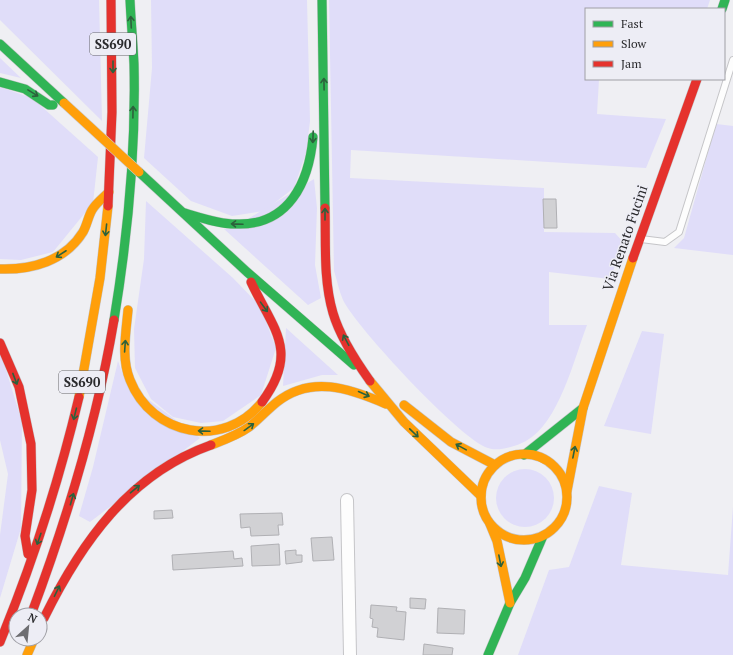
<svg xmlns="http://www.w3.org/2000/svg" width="733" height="655" font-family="'PT Serif',serif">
<rect width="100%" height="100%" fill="#efeff3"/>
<g fill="#e0ddf9">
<polygon points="0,0 99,0 102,121 0,20"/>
<polygon points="151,0 307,0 310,121 306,153 294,188 264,211 232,216 191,201 144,158 152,68"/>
<path d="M329,0H710L707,9H586V79H599L597,114L666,119L646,168L351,150L350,178L544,188V232L615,233L624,243L610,279L549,272V325H587C574,359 559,423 526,441C517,446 498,452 488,448C461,440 356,327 343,300C339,291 337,280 334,271Z"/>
<polygon points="0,58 21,78 0,73"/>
<polygon points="0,87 32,98 98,157 93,203 53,252 21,260 0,259"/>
<polygon points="716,124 733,126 733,255 674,248 684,238"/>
<polygon points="314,179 317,208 315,265 321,298 308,305 224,229 231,229"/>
<polygon points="146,201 233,278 260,306 276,348 261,395 223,421 201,423 173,417 151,399 135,368 134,329 144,259"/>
<polygon points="286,328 338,375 322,375 283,386"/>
<polygon points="642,331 664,334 651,434 604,426"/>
<polygon points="0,350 22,422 21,528 0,598 0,535 8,474 0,440"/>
<polygon points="118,361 126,383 200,438 90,522 79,516 93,467"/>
<circle cx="525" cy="498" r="29"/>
<polygon points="599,486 632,493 621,565 728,575 733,507 733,655 518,655 549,570 569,567"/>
</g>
<g fill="#d1d1d4" stroke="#b0b0b4">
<polygon points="543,199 556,199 557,228 544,228"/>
<polygon points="172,510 173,518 154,519 154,511"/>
<polygon points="282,513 283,525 278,525 279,535 251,536 250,527 241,528 240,514"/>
<polygon points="332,537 334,560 313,561 311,538"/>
<polygon points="279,544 280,565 252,566 251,546"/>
<polygon points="296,550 296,555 302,555 302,562 286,564 285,551"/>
<polygon points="233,551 234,559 242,558 243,566 173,570 172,555"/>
<polygon points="410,598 426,599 425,609 410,608"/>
<polygon points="371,605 397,607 396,611 406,612 404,640 377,637 378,628 372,627 373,619 370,618"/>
<polygon points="438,608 465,610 464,634 437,633"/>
<polygon points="424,644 453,648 452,655 423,655"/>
</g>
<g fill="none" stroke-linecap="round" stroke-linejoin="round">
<g stroke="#c5c5c8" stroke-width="8">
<polyline id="lane" points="641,239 665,242 679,232 733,60"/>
</g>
<g stroke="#c5c5c8" stroke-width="14">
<polyline id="street" points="347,500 350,655"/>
</g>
<g stroke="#c5c5c8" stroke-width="10">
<g id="fast">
<polyline points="322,0 325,208"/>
<polyline points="722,9 725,0"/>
<polyline points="0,44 64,103"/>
<polyline points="0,82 25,89 49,105 53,105"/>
<polyline points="139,172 247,272 354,365"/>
<path d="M185,213C202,218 219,224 236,224C289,226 309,182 313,137"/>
<path d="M114,320C128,235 136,149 134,64C133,43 131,21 130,0"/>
<polyline points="524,455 583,408"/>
<polyline points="488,655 510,603 525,578 543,536"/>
</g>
</g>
<g stroke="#c5c5c8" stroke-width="10">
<g id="slow">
<path d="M0,269C32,270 65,261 83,232C87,225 88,217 92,210C96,203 103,198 109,192"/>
<path d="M128,310C126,333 121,358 130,380C152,436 224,450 262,402"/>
<polyline points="370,381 404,422 481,496"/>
<polyline points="79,397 100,278 108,206"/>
<polyline points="404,405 451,442 495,465"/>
<path d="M211,445C224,440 238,435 249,427C259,419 267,410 277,402C311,375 349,388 386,404"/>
<circle cx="524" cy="497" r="43"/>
<polyline points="567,491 583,408 633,258"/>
<polyline points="490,524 497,541 510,603"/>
<polyline points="27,655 34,639"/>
</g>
</g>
<g stroke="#c5c5c8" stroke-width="10">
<g id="jam">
<polyline points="108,206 112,112 111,0"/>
<path d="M325,208C326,242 323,279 333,313C340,337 355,360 370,381"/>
<polyline points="633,258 697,79"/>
<path d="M251,282C273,329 300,351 262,402"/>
<polyline points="0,343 19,387 31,444 32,490 25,536 28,554"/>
<path d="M31,615C67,519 97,421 114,320"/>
<path d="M44,618C81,543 129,474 211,445"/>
<path d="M0,642C33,562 59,481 79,397"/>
</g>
</g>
<use href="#lane" stroke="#fdfdfd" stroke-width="6"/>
<use href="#street" stroke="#fdfdfd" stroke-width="12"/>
<use href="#fast" stroke="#30b455" stroke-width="9"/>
<use href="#slow" stroke="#ff9f0a" stroke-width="9"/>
<use href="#jam" stroke="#e5322d" stroke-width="9"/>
<g stroke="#cacacd" stroke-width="10" stroke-linecap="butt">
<polyline id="slow-bridge" points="64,103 139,172"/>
</g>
<use href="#slow-bridge" stroke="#ff9f0a" stroke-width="9"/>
</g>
<defs><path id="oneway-shaft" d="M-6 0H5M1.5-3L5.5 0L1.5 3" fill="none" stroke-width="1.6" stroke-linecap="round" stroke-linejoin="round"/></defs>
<g stroke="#2c613c">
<use href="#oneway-shaft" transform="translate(131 22) rotate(-93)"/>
<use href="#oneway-shaft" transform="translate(113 67) rotate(90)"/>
<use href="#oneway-shaft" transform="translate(324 84) rotate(-91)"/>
<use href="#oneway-shaft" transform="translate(33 93) rotate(31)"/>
<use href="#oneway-shaft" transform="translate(133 112) rotate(-89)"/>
<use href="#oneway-shaft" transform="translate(313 137) rotate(92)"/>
<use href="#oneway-shaft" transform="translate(325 214) rotate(-90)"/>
<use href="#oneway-shaft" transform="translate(237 224) rotate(-178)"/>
<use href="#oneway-shaft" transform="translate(106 230) rotate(96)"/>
<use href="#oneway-shaft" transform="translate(61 254) rotate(147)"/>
<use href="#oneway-shaft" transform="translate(264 307) rotate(54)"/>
<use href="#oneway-shaft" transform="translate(346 340) rotate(-118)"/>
<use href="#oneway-shaft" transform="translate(125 346) rotate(-86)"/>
<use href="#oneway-shaft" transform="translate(15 379) rotate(69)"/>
<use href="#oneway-shaft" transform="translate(364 394) rotate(24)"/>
<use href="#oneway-shaft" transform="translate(75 414) rotate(104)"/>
<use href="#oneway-shaft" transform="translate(249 427) rotate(-36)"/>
<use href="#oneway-shaft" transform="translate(204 431) rotate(-178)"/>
<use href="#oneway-shaft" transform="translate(414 433) rotate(44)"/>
<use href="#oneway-shaft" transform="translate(461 447) rotate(-151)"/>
<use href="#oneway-shaft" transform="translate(574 452) rotate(-79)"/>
<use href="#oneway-shaft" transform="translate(135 489) rotate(-40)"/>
<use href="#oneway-shaft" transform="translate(72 499) rotate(-74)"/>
<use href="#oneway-shaft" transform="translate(39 539) rotate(109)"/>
<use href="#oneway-shaft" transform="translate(500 561) rotate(79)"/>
<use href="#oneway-shaft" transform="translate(57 591) rotate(-64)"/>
</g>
<g text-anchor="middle" stroke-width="3" stroke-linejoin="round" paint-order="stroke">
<g fill="#ededf5" stroke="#646468" stroke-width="1">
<rect x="90" y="33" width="46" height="22" rx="3"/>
<rect x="59" y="371" width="46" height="22" rx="3"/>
</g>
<g font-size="13" font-weight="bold" fill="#29292c">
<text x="113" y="49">SS690</text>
<text x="82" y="387">SS690</text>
</g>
<g font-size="14" fill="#29292c" stroke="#ededf5">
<text transform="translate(625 238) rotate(-71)" y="5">Via Renato Fucini</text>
</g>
</g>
<rect x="585" y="8" width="140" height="72" fill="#ededf5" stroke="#9f9fa5"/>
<rect x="593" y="21" width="20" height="6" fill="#30b455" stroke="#9f9fa5"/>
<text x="621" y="28" font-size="12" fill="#29292c">Fast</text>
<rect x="593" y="41" width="20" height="6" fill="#ff9f0a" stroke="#9f9fa5"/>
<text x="621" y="48" font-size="12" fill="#29292c">Slow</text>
<rect x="593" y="61" width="20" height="6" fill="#e5322d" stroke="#9f9fa5"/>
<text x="621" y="68" font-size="12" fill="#29292c">Jam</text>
<g transform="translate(28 627) rotate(27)"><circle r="19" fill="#ededf5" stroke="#9f9fa5"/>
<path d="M0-3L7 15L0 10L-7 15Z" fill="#6e6e72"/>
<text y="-6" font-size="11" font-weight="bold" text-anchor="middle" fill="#29292c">N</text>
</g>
</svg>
